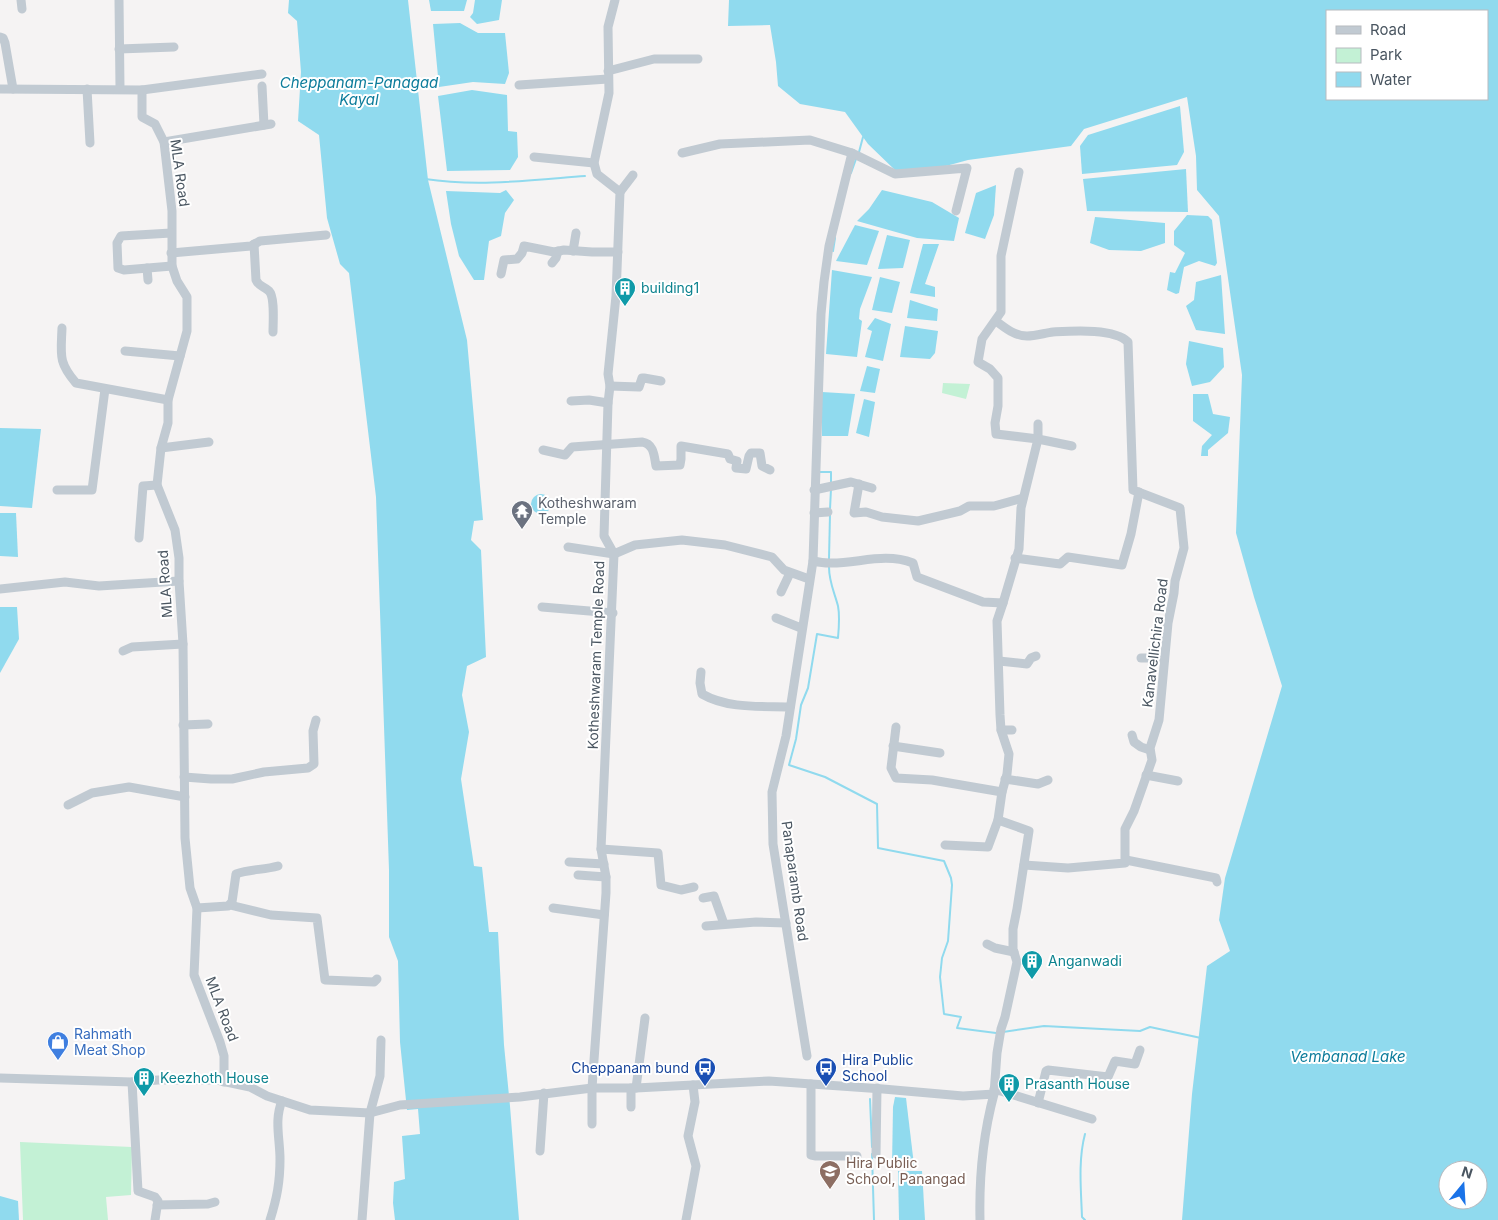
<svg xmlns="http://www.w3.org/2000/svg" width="1498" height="1220" font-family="Inter,sans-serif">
<rect width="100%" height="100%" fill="#f5f3f3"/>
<g fill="#c3f1d5">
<polygon points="943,383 970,384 966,399 942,393"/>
<polygon points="20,1142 132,1147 131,1195 106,1197 108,1220 23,1220"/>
</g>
<g fill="#90daee" fill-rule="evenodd">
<polygon points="289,0 408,0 428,180 467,340 483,520 474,521 471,540 481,550 486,657 467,666 462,695 469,732 461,779 474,866 482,867 489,932 498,932 504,1045 510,1106 519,1220 395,1220 393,1203 394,1182 405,1179 402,1136 420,1134 418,1109 407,1110 400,1042 398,961 389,937 389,870 376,497 349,273 340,264 327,218 319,135 298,121 301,72 297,21 288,13"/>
<polygon points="429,0 467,0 464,11 431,11"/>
<polygon points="475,0 502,0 499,20 477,24 470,17 473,13"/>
<path d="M729,0H1498V1220H1182L1192,1094L1207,966L1230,951L1219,920L1225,878L1282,686L1254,597L1236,533L1242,375L1219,216L1197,190L1196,156L1187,97L1084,129L1071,146L968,160L935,169L896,171L868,144L845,112L800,104L778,86L776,62L770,25L728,26ZM1327,11H1487V99H1327ZM1448,1170H1478V1200H1448Z"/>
<polygon points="460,23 478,33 505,33 509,73 505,84 473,82 439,87 433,24"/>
<polygon points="472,90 507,95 508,131 517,132 518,157 510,170 447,171 438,96"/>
<polygon points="1180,106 1184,152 1177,165 1082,174 1080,146 1088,135"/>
<polygon points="1186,169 1188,212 1087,211 1083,179"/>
<polygon points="996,185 994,215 985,239 965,233 976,193"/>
<polygon points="506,190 514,200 505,213 501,236 489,241 484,280 474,280 459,256 451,224 446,191 500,193"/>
<polygon points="882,190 932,202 959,218 954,241 917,238 857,221 869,209"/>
<polygon points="1187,215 1208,216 1212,220 1217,263 1215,266 1199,261 1184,267 1179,293 1176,294 1167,290 1170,272 1175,273 1185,253 1174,245 1174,231"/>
<polygon points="1095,217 1165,223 1165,243 1141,251 1109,250 1090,243"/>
<polygon points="855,225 879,231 867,265 836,261"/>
<polygon points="887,235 910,240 903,268 878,269"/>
<polygon points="923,244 939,244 925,284 935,287 935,297 910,293"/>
<polygon points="832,270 872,277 860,309 859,319 862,321 857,357 826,354"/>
<polygon points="1221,275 1225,334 1196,330 1186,306 1194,300 1196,282"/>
<polygon points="880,277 900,282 892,313 872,310"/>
<polygon points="910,300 938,309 937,321 907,318"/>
<polygon points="875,318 891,324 883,361 865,357 872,331 867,329"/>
<polygon points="905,326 938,331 935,353 930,359 900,357"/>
<polygon points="1189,341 1223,348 1224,367 1210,382 1192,386 1186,364"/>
<polygon points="867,366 880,369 875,393 860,391"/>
<polygon points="822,392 855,394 848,436 822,436"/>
<polygon points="1193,394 1208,394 1213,414 1230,417 1228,433 1208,450 1208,456 1201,456 1202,446 1212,435 1193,421"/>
<polygon points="864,399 875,402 869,437 856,433"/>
<polygon points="0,428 41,429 32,508 0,506"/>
<circle cx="541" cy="504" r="10"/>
<polygon points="0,513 16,513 18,557 0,556"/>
<polygon points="0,607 17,607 19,639 0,673"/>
<polygon points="895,1097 906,1098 914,1165 892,1166 893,1107"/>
<polygon points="898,1171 922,1171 925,1220 899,1220"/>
<polygon points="0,1196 18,1201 19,1220 0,1220"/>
</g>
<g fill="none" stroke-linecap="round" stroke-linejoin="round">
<g stroke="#90daee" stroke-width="2">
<polyline points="859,152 863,137"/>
<polyline points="851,173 856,159"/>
<path d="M425,179C478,187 533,180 585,176"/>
<polyline points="833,251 835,238"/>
<polyline points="820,472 831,472 831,484"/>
<polyline points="830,509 831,489"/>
<polyline points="829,559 830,514"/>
<path d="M829,567C829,582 834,591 838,606C840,616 839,627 838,638L817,634L808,688L801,705L796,739L789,765L825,777L877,804L878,848L944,861L951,878L952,885L948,941L942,958L940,977L944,1014L961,1017L957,1028L996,1033"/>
<polyline points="1003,1032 1044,1026 1140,1031 1150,1027 1201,1038"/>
<polyline points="870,1099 872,1147"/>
<path d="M1085,1134C1078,1160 1081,1190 1082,1217L1085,1220"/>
<polyline points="872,1154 874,1220"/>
</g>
<g stroke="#c1cad2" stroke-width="9">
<polyline points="21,0 22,9"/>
<polyline points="119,0 120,88"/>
<polyline points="0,37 3,38 5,43 13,89"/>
<polyline points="119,49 174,47"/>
<polyline points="608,71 654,59 698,59"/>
<polyline points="519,85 608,79"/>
<polyline points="262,86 264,125"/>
<polyline points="0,89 142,90 142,117 155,124 164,142 172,211 172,266 177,281 187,297 187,331 168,400 168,423 161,448 157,485 175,530 179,558 179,581 183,644 185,838 190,888 197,908 194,975 220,1042 224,1056 224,1082"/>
<polyline points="87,89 90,143"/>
<polyline points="142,90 262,74"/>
<polyline points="164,142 271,124"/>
<polyline points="682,153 720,144 810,140 852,153"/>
<polyline points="534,157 594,163"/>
<polyline points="620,192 633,175"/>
<polyline points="171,233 121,236 117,243 118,268 124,270 172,266"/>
<path d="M254,244L256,280C259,287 264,286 269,291C275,297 273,322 273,332"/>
<polyline points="573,251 576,233"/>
<polyline points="171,253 251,246 260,241 326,235"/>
<polyline points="552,263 556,258 558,251"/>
<polyline points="147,268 148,280"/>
<polyline points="501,274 504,260 517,259 522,253 524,246 554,252 564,250 592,252 618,252"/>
<path d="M996,321C1005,328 1015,336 1027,336C1035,336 1045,333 1053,332C1072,331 1114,328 1128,342L1133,490L1180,508L1184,548L1175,581L1174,593L1168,623L1159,720L1150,748L1152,760L1134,811L1125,829V863L1068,868L1024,865"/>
<path d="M62,328C61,355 58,362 76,383L168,400"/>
<polyline points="125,351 180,356"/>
<polyline points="610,386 639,387 642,378 644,378 661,381"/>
<polyline points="571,401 589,400 608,403"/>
<polyline points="1038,424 1038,439 1072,446"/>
<polyline points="161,448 209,442"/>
<path d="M543,450L565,455L572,447L642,442C654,444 654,455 656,466L680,465L681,459V446L728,454L730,459L737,461L736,468L746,469L749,456L751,453H760L762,466L770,470"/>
<polyline points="859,484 854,513 866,512 882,517 918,521 960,511 969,506 994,506 1023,498"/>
<polyline points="57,490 92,490 105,389"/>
<polyline points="814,490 851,482 872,488"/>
<polyline points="814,513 828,512"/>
<polyline points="139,538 143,486 157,485"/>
<polyline points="568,547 614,554 635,545 682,540 725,545 772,557 784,570 809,579"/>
<polyline points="1015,558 1060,564 1068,557 1122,565 1131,534 1139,492"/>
<path d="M813,561C818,562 823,563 829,563C857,564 884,552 913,563L917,577L983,602L1003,603L1019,549L1021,508L1038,439L996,434L995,423L998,406V378L990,369L978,362L982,339L1001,312V256L1019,172"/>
<polyline points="0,589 65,582 99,586 179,581"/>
<polyline points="781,592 790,573"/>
<polyline points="542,607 613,613"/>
<polyline points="776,618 801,628"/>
<polyline points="123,651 132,647 183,644"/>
<polyline points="1141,658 1164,658"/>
<polyline points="999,661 1027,664 1031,658 1036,656"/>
<path d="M701,672L700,683L702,694C728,709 761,706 790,707"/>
<polyline points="183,725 208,724"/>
<polyline points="896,727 891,768 896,778 932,780 1002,792"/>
<polyline points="1001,730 1012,730"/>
<polyline points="1132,735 1134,742 1141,747 1150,750"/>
<polyline points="893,746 940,753"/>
<polyline points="1146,775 1178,781"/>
<polyline points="184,777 211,779 232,779 264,772 308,768 314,764 313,731 316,720"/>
<polyline points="1005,779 1038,784 1048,780"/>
<polyline points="68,805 92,793 129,787 185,797"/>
<polyline points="945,845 988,847 998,820 1002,792 1007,774 1009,754 1001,730 1000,715 997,621 1003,603"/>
<polyline points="601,849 658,853 661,885 681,890 694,887"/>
<polyline points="1126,860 1216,878 1217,882"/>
<polyline points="569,862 604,864"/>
<polyline points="578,875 606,877"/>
<polyline points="703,898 714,896 724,924"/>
<polyline points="230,905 271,915 317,918 325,980 374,982 377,979"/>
<path d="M197,908L228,906L232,902L236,874C250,869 264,870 278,866"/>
<polyline points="553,908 604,915"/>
<polyline points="706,926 756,922 786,923"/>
<polyline points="987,944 995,948 1014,952"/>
<polyline points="807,1056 773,844 772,792 786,736 813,561 821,314 824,282 829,246 852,153 895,174 967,168 956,211"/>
<path d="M0,1078L132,1082L158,1080H217L250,1087L267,1096L310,1110L370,1113L400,1105L520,1097L592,1088H636L769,1081L883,1089L963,1096L994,1094C983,1135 979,1177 980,1220"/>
<polyline points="132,1082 138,1191 155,1197 158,1201 155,1220"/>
<polyline points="811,1084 811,1155 816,1156 857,1156"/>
<polyline points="631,1088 631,1107"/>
<polyline points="636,1088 645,1018"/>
<polyline points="994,1089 1092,1119"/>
<polyline points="994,1094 997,1053 1001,1029 1005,1017 1017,962 1013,949 1013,929 1017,909 1029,831 998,820"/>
<polyline points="1038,1103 1046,1071 1048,1070 1108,1077 1115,1061 1135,1064 1140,1050"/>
<polyline points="592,1124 592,1088 606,893 606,877 601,849 614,554 604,536 608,403 610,386 608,374 616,296 620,192 597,174 594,163 609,93 608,27 615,0"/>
<polyline points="540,1151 544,1093"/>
<polyline points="876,1154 877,1088"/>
<polyline points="157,1205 208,1204 215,1202"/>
<path d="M270,1220C277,1198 280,1182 280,1159C280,1139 274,1120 282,1101"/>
<polyline points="362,1220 370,1113 380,1076 381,1040"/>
<polyline points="686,1220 696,1166 688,1136 695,1102 693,1085"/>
</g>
</g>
<defs>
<g id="building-pin" transform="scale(1.125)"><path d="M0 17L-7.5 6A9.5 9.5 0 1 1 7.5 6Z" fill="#0f9aa8" stroke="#fff"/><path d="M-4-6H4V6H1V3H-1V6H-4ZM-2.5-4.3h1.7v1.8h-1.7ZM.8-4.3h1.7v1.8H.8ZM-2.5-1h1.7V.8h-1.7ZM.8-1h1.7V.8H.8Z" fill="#fff"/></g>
<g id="temple-pin" transform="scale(1.125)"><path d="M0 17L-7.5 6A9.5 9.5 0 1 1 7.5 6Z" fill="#6b7280" stroke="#fff"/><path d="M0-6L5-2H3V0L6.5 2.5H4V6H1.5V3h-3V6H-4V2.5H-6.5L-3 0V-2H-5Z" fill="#fff"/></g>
<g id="shop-pin" transform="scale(1.125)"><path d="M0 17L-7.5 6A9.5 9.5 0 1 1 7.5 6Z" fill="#3f7fe0" stroke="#fff"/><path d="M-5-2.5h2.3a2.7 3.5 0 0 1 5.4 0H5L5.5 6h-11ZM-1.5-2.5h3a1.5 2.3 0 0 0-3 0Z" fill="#fff"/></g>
<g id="bus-pin" transform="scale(1.125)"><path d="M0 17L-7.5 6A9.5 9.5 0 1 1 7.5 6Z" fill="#1a4fb4" stroke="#fff"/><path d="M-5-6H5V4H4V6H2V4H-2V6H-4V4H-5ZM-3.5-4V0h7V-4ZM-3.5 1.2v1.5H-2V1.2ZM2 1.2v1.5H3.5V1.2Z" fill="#fff"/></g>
<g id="school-pin" transform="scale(1.125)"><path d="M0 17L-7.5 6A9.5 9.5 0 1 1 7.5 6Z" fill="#8d6e63" stroke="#fff"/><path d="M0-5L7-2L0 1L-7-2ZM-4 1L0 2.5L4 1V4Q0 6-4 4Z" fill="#fff"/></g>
</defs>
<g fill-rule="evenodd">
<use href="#building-pin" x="625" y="288"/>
<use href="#temple-pin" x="522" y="511"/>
<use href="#building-pin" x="1032" y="961"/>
<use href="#shop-pin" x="58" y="1042"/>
<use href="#bus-pin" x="705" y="1068"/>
<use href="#bus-pin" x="826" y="1068"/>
<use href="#building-pin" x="144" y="1078"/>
<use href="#building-pin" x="1009" y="1084"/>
<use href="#school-pin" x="830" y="1171"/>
</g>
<g text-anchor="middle" stroke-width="4" stroke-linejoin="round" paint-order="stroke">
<g font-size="14" fill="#4a5661" stroke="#fff">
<text transform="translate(180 173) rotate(82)" y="5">MLA Road</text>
<text transform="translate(165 584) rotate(-94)" y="5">MLA Road</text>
<text transform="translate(1155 643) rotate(-83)" y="5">Kanavellichira Road</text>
<text transform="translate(596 655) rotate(-88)" y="5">Kotheshwaram Temple Road</text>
<text transform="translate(795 881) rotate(82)" y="5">Panaparamb Road</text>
<text transform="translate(222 1009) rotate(69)" y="5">MLA Road</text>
</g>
<g font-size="14" fill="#0d838f" stroke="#fff" text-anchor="start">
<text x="641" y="293">building1</text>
<text x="1048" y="966">Anganwadi</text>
<text x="160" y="1083">Keezhoth House</text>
<text x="1025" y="1089">Prasanth House</text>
</g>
<g font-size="14" fill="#5b616d" stroke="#fff" text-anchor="start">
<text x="538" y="508">Kotheshwaram<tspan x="538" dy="16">Temple</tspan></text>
</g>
<g font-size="14" fill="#366cbe" stroke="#fff" text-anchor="start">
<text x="74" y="1039">Rahmath<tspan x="74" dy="16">Meat Shop</tspan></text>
</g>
<g font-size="14" fill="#164399" stroke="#fff" text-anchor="start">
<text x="842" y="1065">Hira Public<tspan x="842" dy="16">School</tspan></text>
<text x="689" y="1073" text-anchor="end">Cheppanam bund</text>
</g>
<g font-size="14" fill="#785e54" stroke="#fff" text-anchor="start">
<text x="846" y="1168">Hira Public<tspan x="846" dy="16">School, Panangad</tspan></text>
</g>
<g font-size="15" font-style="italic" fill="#0c7c9b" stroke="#fff">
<text x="359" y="88">Cheppanam-Panagad<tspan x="359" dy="17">Kayal</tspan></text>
<text x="1348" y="1062">Vembanad Lake</text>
</g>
</g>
<rect x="1326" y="10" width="162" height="90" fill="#ffffff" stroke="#b7bbc0"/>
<rect x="1336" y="26" width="25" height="8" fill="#c1cad2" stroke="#b7bbc0"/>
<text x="1370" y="35" font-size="15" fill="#4a5661">Road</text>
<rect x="1336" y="48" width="25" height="15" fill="#c3f1d5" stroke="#b7bbc0"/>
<text x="1370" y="60" font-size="15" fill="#4a5661">Park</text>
<rect x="1336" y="72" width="25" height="15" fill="#90daee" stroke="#b7bbc0"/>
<text x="1370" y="85" font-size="15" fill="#4a5661">Water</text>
<g transform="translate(1463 1185) rotate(18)"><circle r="24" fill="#ffffff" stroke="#b7bbc0"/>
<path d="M0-4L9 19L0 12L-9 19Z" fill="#1a73e8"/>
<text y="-8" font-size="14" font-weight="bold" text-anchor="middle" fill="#4a5661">N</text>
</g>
</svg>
